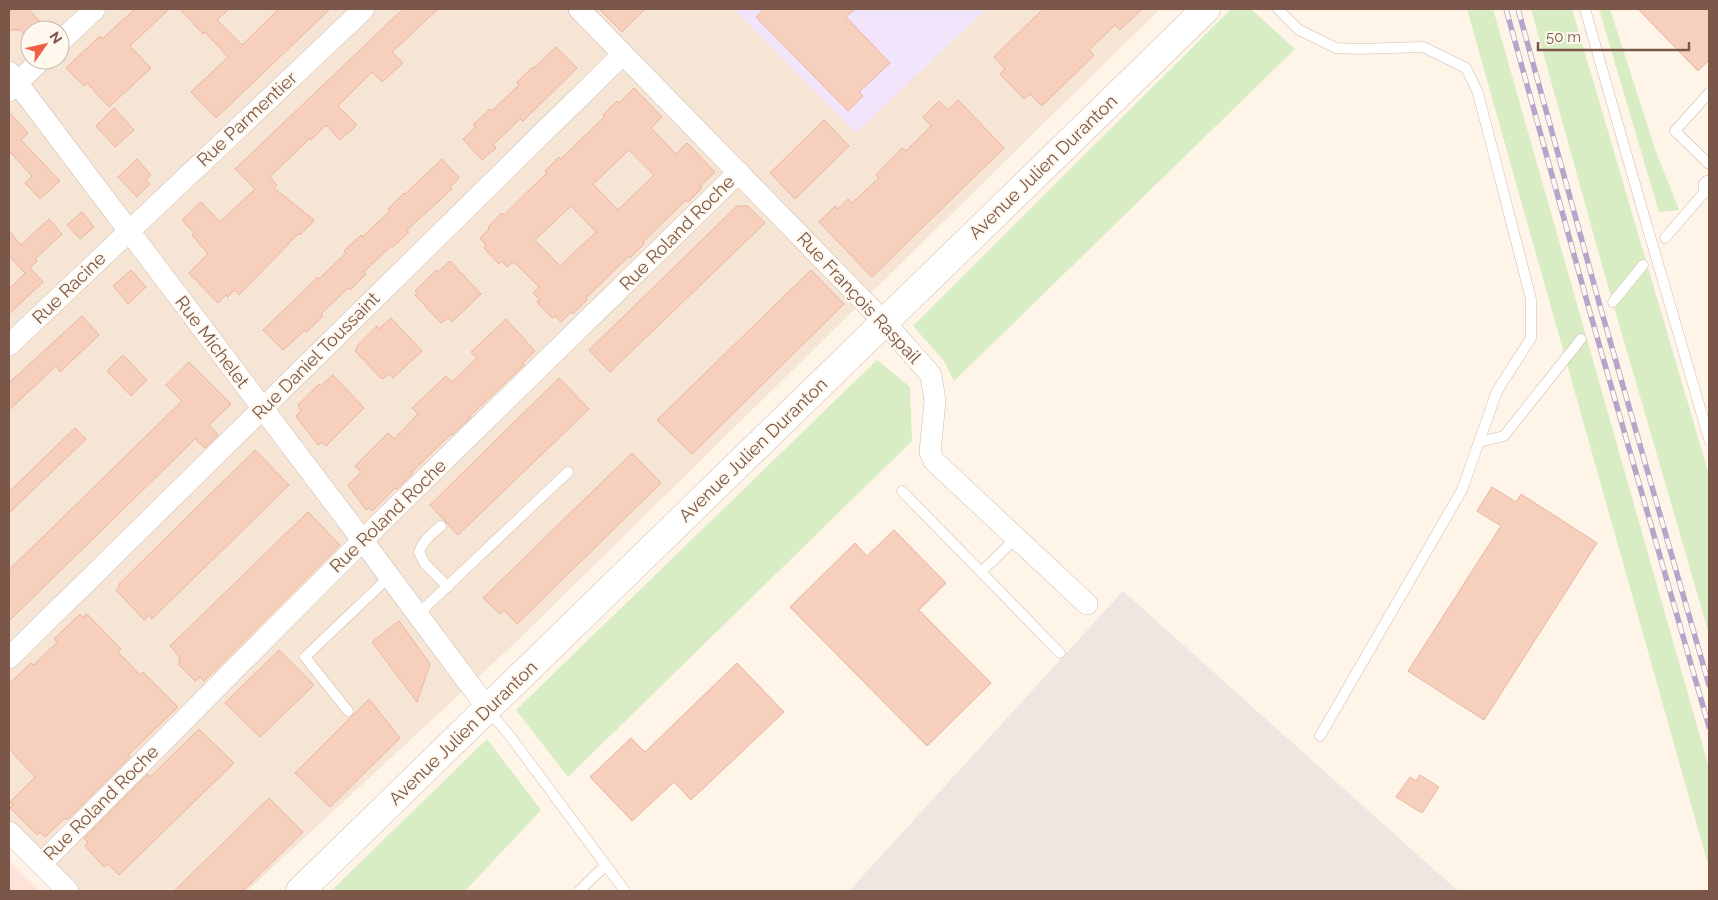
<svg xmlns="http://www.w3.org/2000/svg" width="1718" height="900" font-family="Raleway,sans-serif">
<rect width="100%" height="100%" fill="#fef4e8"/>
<path fill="#f6e5d5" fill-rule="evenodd" d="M9,9H1160L516,642L247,891H81L9,820ZM30,30H60V60H30Z"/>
<polygon fill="#ffe3db" points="9,860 40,891 9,891"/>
<polygon fill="#eee6e1" points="1123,591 1458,891 849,891"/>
<polygon fill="#f1e4fb" points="734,9 986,9 856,133"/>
<g fill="#d8edc4">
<polygon points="1231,9 1251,9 1295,49 954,381 944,361 913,326"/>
<polygon points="1467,9 1493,9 1709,768 1709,868"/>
<polygon points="1531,9 1572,9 1709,475 1709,634 1606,279"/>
<polygon points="1599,9 1610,9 1655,149 1679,210 1659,212"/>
<polygon points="877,360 910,387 912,441 568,777 516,710"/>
<polygon points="487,739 541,810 465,891 331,891"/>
</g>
<g fill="#f6d0bd" stroke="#e9b49c" fill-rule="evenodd">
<polygon points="9,9 28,9 42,23 35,30 30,30 30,35 27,38 20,30 9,30"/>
<polygon points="135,9 169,9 130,46 151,68 109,107 87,83 84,86 66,68 100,36 102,39"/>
<polygon points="180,9 229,9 217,20 242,45 279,9 330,9 216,118 191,92 228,57 205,32 203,34"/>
<polygon points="403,9 438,9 392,52 403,63 382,82 372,72 338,106 357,125 340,140 326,125 311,140 310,138 270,177 277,185 274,188 314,220 312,223 300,235 299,233 239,295 234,290 228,297 226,295 218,303 189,273 208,254 192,235 194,233 182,220 201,202 220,222 255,189 235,169"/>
<polygon points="599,9 645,9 622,32"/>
<polygon points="764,9 855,9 846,17 890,63 859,92 863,96 848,111 756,17"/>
<polygon points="1043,9 1142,9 1120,30 1115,25 1089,50 1094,55 1042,106 1030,94 1024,99 1000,74 1005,69 994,57"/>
<polygon points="1638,9 1709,9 1709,60 1698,71"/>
<polygon points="556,47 577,68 523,121 520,119 493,145 496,148 482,160 463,139 476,127 473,125 490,109 492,111 519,85 517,82 533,67 534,68"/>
<path d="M634,88L662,117L651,128L676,154L687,143L715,172L700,186L702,188L688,202L686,200L643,242L644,244L630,258L629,256L586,298L587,300L573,314L571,312L561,322L555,316L552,318L537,302L540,300L533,293L539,287L516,264L513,262L507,267L502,261L499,264L484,248L486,245L480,238L489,229L488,227L502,213L504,215L529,190L547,173L545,171L559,157L561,159L605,116L603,115L617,101L619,103ZM629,150L654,175L618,210L593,184ZM571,206L596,232L560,266L535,240Z"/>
<polygon points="958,100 1004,148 872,277 819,222 835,206 838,209 848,199 852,203 879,178 876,175 902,148 906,151 931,126 923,117 939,101 948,110"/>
<polygon points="114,108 134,130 115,147 96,126"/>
<polygon points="9,112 28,133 21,140 60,181 40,199 25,183 32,176 9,151"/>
<polygon points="824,120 849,146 795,199 770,173"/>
<polygon points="137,159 151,175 146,180 150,184 137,197 118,177"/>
<polygon points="442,159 459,178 450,187 452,189 407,230 409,232 393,247 391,246 364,272 366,274 350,290 348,288 321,314 323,316 307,332 305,330 283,350 263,330 318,277 319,279 346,253 344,251 361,235 362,237 390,211 388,209 404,193 405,194"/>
<polygon points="737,206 748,206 765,223 610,372 589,350"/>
<polygon points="82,212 94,227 80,239 67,225"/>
<polygon points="49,219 62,234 35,259 37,261 30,268 43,282 9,314 9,289 25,273 9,256 9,231 21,245"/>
<polygon points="450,261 481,294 452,322 448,318 441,323 415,295 417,293 415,291 436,270 438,272"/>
<polygon points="131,270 146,287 128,304 113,286"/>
<polygon points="811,270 844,304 692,454 657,420"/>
<polygon points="82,316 99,335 60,372 56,366 9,410 9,383"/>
<polygon points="391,318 422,351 393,378 389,374 382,379 355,351 357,349 356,347 377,326 379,329"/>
<polygon points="506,319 535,351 523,363 524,365 470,416 471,417 452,435 451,434 412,472 413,473 397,489 395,488 372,511 369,508 366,510 348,485 361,472 355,466 388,433 394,439 418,414 412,408 446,376 452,382 477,358 471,352"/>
<polygon points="123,355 147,380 131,396 107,371"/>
<polygon points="189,362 231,404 209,425 218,435 205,448 195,439 9,621 9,570 182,401 166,385"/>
<polygon points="333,375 364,408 326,446 322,442 318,445 296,416 301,411 298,405 319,384 321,386"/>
<polygon points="559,378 589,409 458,535 430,505"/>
<polygon points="75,428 86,439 9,513 9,492"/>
<polygon points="255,450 289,485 152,619 149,615 144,620 116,590 120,585 119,584"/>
<polygon points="632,453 661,483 517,624 504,610 500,614 483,598"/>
<polygon points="1492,487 1516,502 1521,494 1597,543 1484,720 1408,671 1501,526 1477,511"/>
<polygon points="308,512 340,545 204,681 200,677 195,681 178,664 180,661 179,659 180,657 170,646"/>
<polygon points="894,530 946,583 919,610 991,683 927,746 790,607 855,543 867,556"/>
<polygon points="80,614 83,617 87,614 121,649 118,652 140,675 143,672 178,707 128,755 130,757 67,820 65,818 45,837 40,832 37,835 10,808 13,805 10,802 35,777 9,749 9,684 31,663 34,665 57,642 54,639"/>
<polygon points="399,621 430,664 417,702 372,642"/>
<polygon points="279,650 314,685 260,737 225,703"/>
<polygon points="737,663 784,712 691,800 674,782 632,821 590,777 631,738 645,752"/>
<polygon points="369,699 400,738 330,807 295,773"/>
<polygon points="199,729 234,763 119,875 108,864 104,867 85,846 88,843 84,838 148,774 150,777"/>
<polygon points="1420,775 1439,787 1422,813 1396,797 1410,777 1416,781"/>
<polygon points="269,798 303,832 243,891 174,891"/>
</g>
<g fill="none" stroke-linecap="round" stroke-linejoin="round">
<g stroke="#d2baac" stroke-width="11">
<g id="lane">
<polyline points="1278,9 1299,30 1336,48 1359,49 1423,47 1466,68 1478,93 1531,299 1531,338 1497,391 1462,490 1320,736"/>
<polyline points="1585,9 1647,226"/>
<polyline points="1709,93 1675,131 1709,164"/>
<polyline points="1665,238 1709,187"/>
<polyline points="1664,284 1709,439"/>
<polyline points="1613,302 1643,265"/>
<polyline points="1479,442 1504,436 1581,339"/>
<polyline points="902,491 1060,653"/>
<path d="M441,526C432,534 423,540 419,552L425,564L448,587"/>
<polyline points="981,572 1016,538"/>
<polyline points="417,615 568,472"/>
<polyline points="488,710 510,736 625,891"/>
<polyline points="348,711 305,657 389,577"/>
<polyline points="579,891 606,865"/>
</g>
</g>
<g stroke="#d2baac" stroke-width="22">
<g id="street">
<polyline points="579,9 885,323 931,375 935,401 930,452 934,461 1087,604"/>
<polyline points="60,42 95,9"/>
<polyline points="9,72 363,541 488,709"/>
<polyline points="9,91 41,60"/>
<polyline points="1709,187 1709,186"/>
<polyline points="9,345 364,9"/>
<polyline points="9,658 623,54"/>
<polyline points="9,832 68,891"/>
<polyline points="41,864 378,525 739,172"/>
</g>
</g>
<g stroke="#d7bcab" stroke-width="29">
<polyline id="secondary" points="300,891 1206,9"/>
</g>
<use href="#lane" stroke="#fff" stroke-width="10"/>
<use href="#street" stroke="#fff" stroke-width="21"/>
<use href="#secondary" stroke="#fff" stroke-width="28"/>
<g stroke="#b6a4ca" stroke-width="5.5">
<g id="rail">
<polyline points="1506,9 1591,316 1709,727"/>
<polyline points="1518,9 1600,306 1709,685"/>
</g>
</g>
<use href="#rail" stroke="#fff8ef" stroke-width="4" stroke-dasharray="11" stroke-linecap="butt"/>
<g stroke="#d2baac" stroke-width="11" stroke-linecap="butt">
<polyline id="lane-bridge" points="1647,226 1664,284"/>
</g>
<use href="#lane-bridge" stroke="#fff" stroke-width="10"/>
</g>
<g text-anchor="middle" stroke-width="4.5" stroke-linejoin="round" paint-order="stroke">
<g font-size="18" fill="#7b5749" stroke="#fff8ef">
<text transform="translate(247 119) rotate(-43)" y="6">Rue Parmentier</text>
<text transform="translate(1043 167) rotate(-44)" y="6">Avenue Julien Duranton</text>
<text transform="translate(677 233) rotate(-45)" y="6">Rue Roland Roche</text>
<text transform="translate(69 288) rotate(-44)" y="6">Rue Racine</text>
<text transform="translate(859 298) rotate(47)" y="6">Rue François Raspail</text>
<text transform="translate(212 342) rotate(53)" y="6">Rue Michelet</text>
<text transform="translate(316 356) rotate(-45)" y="6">Rue Daniel Toussaint</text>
<text transform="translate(753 450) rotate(-44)" y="6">Avenue Julien Duranton</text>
<text transform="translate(388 516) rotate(-44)" y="6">Rue Roland Roche</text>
<text transform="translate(463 733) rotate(-44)" y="6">Avenue Julien Duranton</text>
<text transform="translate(101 803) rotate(-45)" y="6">Rue Roland Roche</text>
</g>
</g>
<rect width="1718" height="900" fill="none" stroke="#7b5749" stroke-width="20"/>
<g transform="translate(45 45) rotate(56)"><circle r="24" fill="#fff8ef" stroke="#cab8ad"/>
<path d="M0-4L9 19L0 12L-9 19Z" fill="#f05f44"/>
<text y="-8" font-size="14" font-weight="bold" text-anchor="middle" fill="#7b5749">N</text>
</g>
<path d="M1538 42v8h151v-8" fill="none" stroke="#7b5749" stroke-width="2.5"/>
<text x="1546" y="42" font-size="15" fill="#7b5749" stroke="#fff8ef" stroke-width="4" paint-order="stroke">50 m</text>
</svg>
